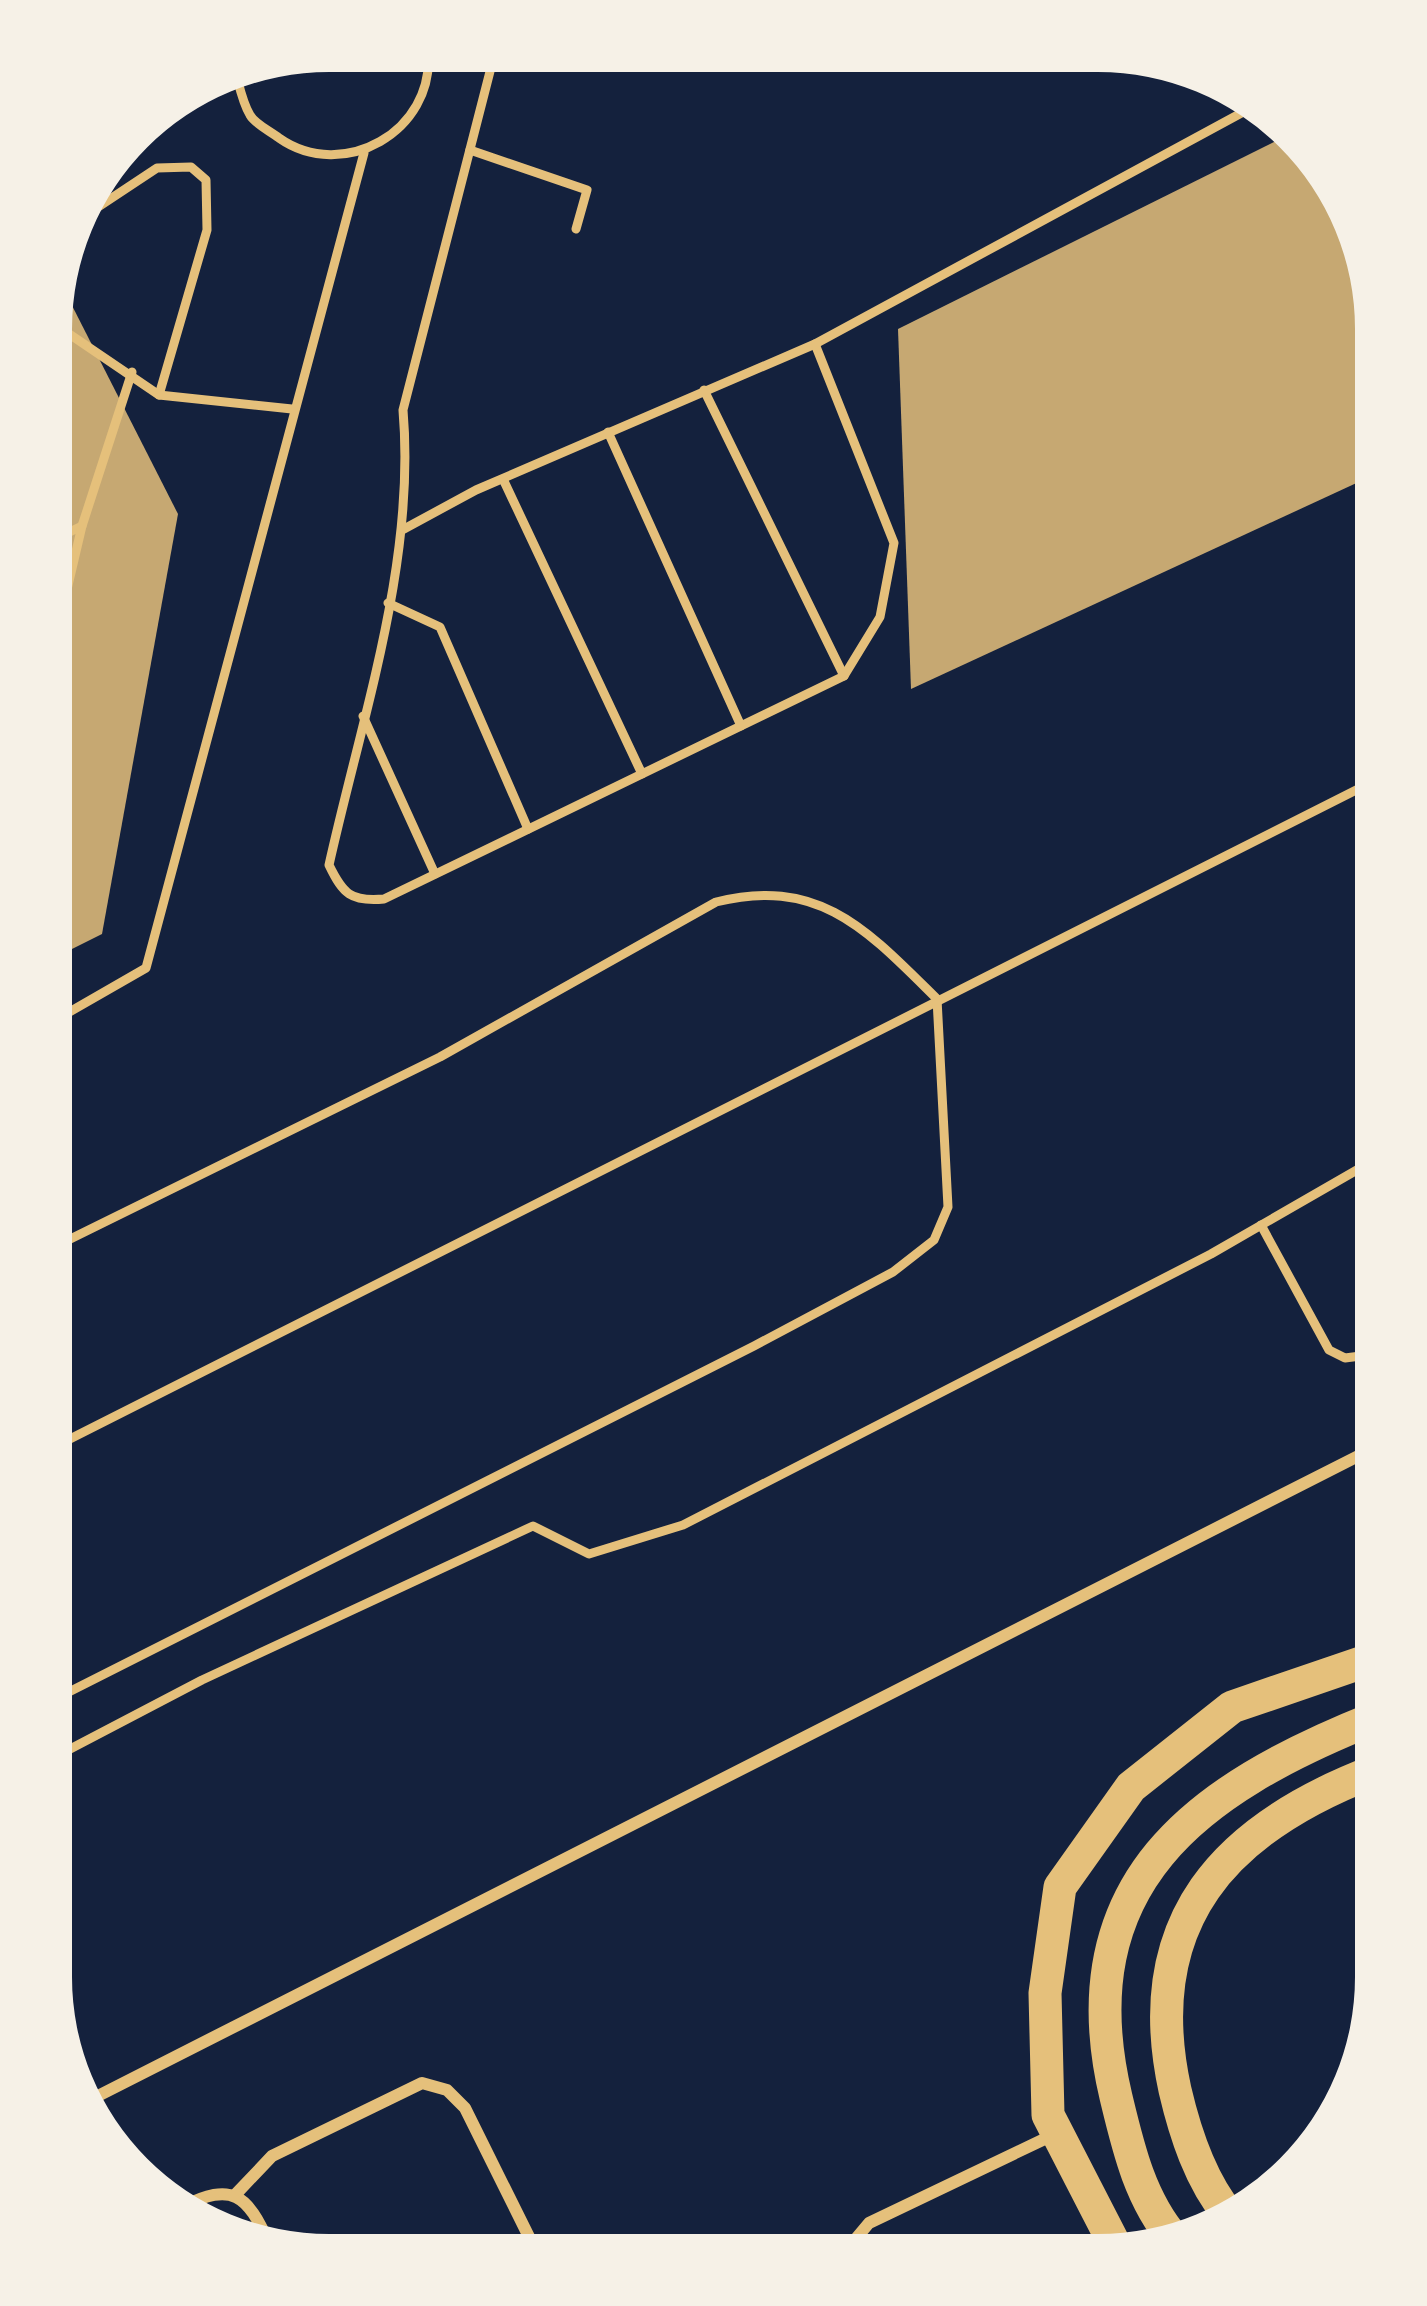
<svg xmlns="http://www.w3.org/2000/svg" width="1427" height="2306" font-family="Roboto,sans-serif">
<rect width="100%" height="100%" fill="#14213d"/>
<g fill="#c6a872">
<polygon points="1288,135 1355,223 1376,329 1376,474 911,689 898,329"/>
<polygon points="58,278 178,514 102,934 52,959 53,293"/>
</g>
<g fill="none" stroke-linecap="round" stroke-linejoin="round">
<g stroke="#e5c07b" stroke-width="9">
<path d="M495,52L403,410C416,562 362,717 329,865C343,894 351,902 384,899L844,676L880,617L894,543L815,344"/>
<path d="M235,70C239,84 242,102 250,115C255,124 270,131 279,138C343,183 435,131 428,52"/>
<polyline points="470,150 587,190 576,229"/>
<polyline points="74,223 157,168 191,167 206,180 207,230 159,395"/>
<polyline points="53,323 159,395 292,409"/>
<polyline points="704,390 844,676"/>
<polyline points="608,432 741,726"/>
<polyline points="503,479 642,774"/>
<polyline points="404,529 476,490 815,344 1258,104"/>
<polyline points="53,540 82,526"/>
<polyline points="388,603 440,627 528,829"/>
<polyline points="53,649 82,526 132,372"/>
<polyline points="363,716 435,874"/>
<polyline points="52,1022 146,968 364,153"/>
<polyline points="1261,1225 1329,1350 1345,1358 1376,1354"/>
<polyline points="52,1448 1376,780"/>
<path d="M51,1701L754,1346L893,1272L934,1240L948,1207L937,999C868,931 820,876 716,902L440,1057L52,1248"/>
<polyline points="51,1759 202,1680 533,1526 589,1554 683,1525 1211,1254 1376,1159"/>
</g>
<g stroke="#e5c07b" stroke-width="12">
<polyline points="86,2102 1376,1447"/>
<polyline points="235,2195 272,2156 422,2083 447,2090 465,2108 537,2253"/>
<path d="M182,2207C233,2181 247,2195 269,2243"/>
<polyline points="843,2254 869,2223 1053,2135"/>
</g>
<g stroke="#e5c07b" stroke-width="33">
<path d="M1229,2215C1200,2180 1185,2133 1175,2090C1138,1921 1225,1828 1375,1771"/>
<path d="M1175,2240C1140,2200 1128,2147 1116,2097C1065,1883 1197,1789 1375,1718"/>
<polyline points="1118,2251 1048,2115 1045,1993 1060,1887 1131,1787 1232,1707 1375,1658"/>
</g>
</g>
<path d="M0 0H1427V2306H0ZM329 72H1098A257 257 0 0 1 1355 329V1977A257 257 0 0 1 1098 2234H329A257 257 0 0 1 72 1977V329A257 257 0 0 1 329 72Z" fill="#f6f1e7" fill-rule="evenodd"/>
</svg>
